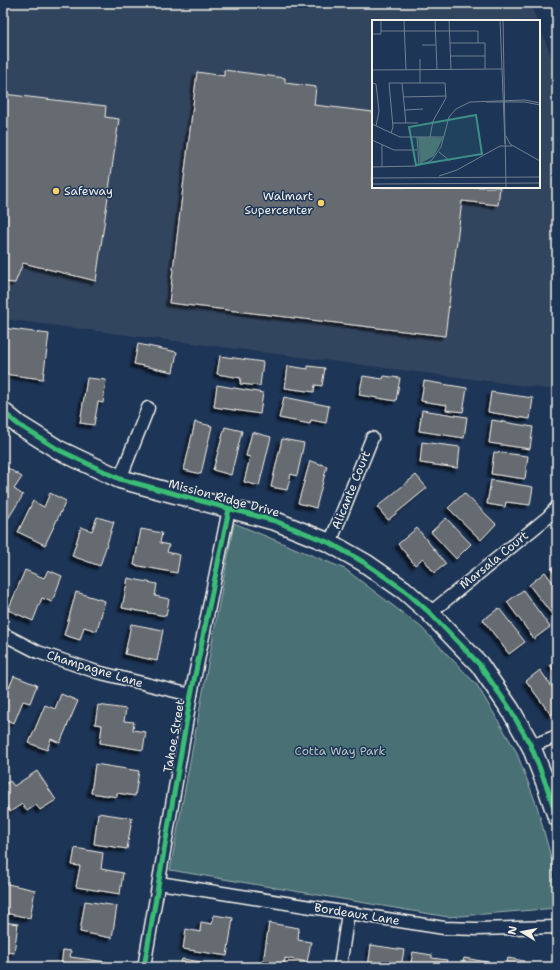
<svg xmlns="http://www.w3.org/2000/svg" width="560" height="970" font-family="'Shantell Sans',sans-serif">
<defs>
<filter id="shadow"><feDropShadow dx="-3.5" dy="3.5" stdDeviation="1" flood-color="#0009"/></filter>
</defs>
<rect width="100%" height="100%" fill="#1d3557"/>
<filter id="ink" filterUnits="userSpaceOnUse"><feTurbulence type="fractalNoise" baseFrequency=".025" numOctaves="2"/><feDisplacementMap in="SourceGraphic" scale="8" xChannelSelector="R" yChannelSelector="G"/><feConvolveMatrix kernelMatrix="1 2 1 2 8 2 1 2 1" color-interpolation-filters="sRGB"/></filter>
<g filter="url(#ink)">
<polygon fill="#33455f" points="3,3 530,3 537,21 373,21 373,187 539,187 539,25 557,72 557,390 3,319"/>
<polygon fill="#4a7174" stroke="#9fb1ae" points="234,523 345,569 421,627 477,685 516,751 537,806 552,861 557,908 448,917 170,870"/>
<g fill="#666b71" stroke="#f4f1e8" filter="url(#shadow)">
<polygon points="224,70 285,78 285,83 316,87 314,105 373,112 373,187 500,187 498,205 462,201 445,336 169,303 197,72 224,76"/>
<polygon points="3,94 106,106 105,117 119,119 96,281 23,263 15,283 3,282"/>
<polygon points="3,328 49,334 43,379 3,374 5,360 3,360"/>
<polygon points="138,344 177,352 173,372 134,364"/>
<polygon points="220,356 263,362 260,386 240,384 241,378 217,374"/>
<polygon points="288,366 308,369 308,366 325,368 322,386 315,385 314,392 285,388"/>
<polygon points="363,376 383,379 384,376 400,378 396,401 359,395"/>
<polygon points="87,378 106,380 103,403 98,402 94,425 80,423"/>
<polygon points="424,381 467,388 463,412 446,410 447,405 421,401"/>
<polygon points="217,385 263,393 260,414 214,407"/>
<polygon points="491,392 533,398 530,419 488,412"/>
<polygon points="284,397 329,406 326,423 311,420 310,424 279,418"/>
<polygon points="422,410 467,417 464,438 419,431"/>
<polygon points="492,420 533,427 530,449 489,443"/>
<polygon points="195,422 212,426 201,474 184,470"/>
<polygon points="225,427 242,431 231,475 213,470"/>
<polygon points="252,432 271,437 259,486 244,482 250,457 246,456"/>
<polygon points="282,439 304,443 297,476 291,474 287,490 271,487"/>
<polygon points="422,442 460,447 458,468 420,463"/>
<polygon points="494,452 528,456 525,479 491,474"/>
<polygon points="310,461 327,466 316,508 298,503"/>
<polygon points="6,467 22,477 14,489 23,495 6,522 3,520 3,471"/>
<polygon points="416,475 427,488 388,520 377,507"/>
<polygon points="491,480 533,487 530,505 506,502 505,507 487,504"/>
<polygon points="50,493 66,501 45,545 18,532 33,501 44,507"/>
<polygon points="464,493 496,524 481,540 448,508"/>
<polygon points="97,517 114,522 100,566 72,556 81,527 92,531"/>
<polygon points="446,518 471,544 456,559 431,532"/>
<polygon points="417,528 446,564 434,573 423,558 415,565 398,544"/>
<polygon points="141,529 162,533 160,543 169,545 167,552 180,555 177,573 134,565"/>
<polygon points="557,565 557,577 551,569"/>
<polygon points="25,570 44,578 48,570 62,576 52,602 42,598 33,621 8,610"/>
<polygon points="545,572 557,588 557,614 554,617 529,585"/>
<polygon points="128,578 157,584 155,596 169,599 166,616 122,608"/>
<polygon points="523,590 550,627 534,639 507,602"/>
<polygon points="76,592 105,601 97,631 84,627 80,640 64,635"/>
<polygon points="499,608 525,642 509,654 483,620"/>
<polygon points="131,624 163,630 157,661 125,654"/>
<polygon points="557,660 557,675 550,665"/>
<polygon points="540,670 557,694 557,710 551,715 526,681"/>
<polygon points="14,676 37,685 30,703 23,701 14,723 3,719 3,685 9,688"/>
<polygon points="61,694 78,701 60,743 51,739 47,750 29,743 45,705 55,709"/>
<polygon points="98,705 126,709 124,721 134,722 133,730 146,732 143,750 100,743 102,725 95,724"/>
<polygon points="95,764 139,771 135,796 117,793 117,797 91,793"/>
<polygon points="37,771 56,800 40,810 36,805 27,811 22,804 10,812 3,801 3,785 10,781 14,786"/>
<polygon points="98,813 132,818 127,849 94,844"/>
<polygon points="75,848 103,853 101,869 123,873 120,894 76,887 80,866 72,865"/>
<polygon points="3,883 35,890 30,918 5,913 6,909 3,908"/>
<polygon points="85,901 117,906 112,938 80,932"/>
<polygon points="214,915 233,918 227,956 183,949 186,929 200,932 201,922 212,924"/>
<polygon points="3,922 18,924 14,953 3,951"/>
<polygon points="269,923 299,928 298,940 311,942 307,962 285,958 284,966 263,963"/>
<polygon points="371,945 404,950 401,967 368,967"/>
<polygon points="63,950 71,951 70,957 107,962 107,967 61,967"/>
<polygon points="413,952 432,955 432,958 447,960 446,967 410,967"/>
<polygon points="464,958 487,962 486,967 462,967"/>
<polygon points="508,958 524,961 522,967 506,967"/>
<polygon points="182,959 202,962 201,967 180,967"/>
</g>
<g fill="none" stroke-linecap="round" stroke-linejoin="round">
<g stroke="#f4f1e8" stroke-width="15">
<g id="street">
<polyline points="120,479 148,408"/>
<polyline points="330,543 372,438"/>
<polyline points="430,613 548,517 557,507"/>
<polyline points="3,634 38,652 97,672 191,695"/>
<polyline points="531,746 557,736"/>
<polyline points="159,883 444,928 477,929 557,927"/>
<polyline points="144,967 191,695 229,509"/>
<polyline points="340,967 348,913"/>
</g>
</g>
<g stroke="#f4f1e8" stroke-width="21">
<polyline id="secondary" points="3,412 19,425 59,450 120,479 275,521 330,543 365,563 404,590 430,613 479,664 510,709 531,746 547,787 557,817"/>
</g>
<use href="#street" stroke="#1d3557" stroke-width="12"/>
<use href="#secondary" stroke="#1d3557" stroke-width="18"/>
<g stroke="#1d3557" stroke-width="8">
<g id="cycleway">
<polyline points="3,412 19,425 59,450 120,479 275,521 330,543 365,563 404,590 430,613 479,664 510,709 531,746 547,787 557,817"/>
<polyline points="144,967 191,695 229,509"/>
</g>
</g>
<use href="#cycleway" stroke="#3abd76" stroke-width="5"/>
</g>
</g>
<g fill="#ffd166" stroke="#1d3557" stroke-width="1.5">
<circle cx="56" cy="191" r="4"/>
<circle cx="321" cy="203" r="4"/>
</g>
<g text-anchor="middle" stroke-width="3" stroke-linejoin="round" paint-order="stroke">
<g font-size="12" fill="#f4f1e8" stroke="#1d3557" text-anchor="start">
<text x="64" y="195">Safeway</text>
<text x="313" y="200" text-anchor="end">Walmart<tspan x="313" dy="14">Supercenter</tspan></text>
</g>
<g font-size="12" fill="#f4f1e8" stroke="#1d3557">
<text transform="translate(351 490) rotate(-68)" y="4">Alicante Court</text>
<text transform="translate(224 498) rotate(15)" y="4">Mission Ridge Drive</text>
<text transform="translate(494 560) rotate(-39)" y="4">Marsala Court</text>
<text transform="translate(95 669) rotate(17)" y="4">Champagne Lane</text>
<text transform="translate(174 736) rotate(-80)" y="4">Tahoe Street</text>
<text transform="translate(357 914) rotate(9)" y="4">Bordeaux Lane</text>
</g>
<g font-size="12" fill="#b8c4bf" stroke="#1d3557">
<text x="340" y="755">Cotta Way Park</text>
</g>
</g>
<g transform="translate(372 20)">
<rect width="168" height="168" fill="#1d3557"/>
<path d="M46,117L71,118L62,136L48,144Z" fill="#4a7174"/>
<path fill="none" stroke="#738091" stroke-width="1" d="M32,0L34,50M63,0L65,49M77,0L79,49M128,0L133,124M131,0L134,168M9,11H106V23M0,14H9V0M78,23H113V49M50,25H64M79,36H113M0,50L130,49M0,63L4,64L7,91L4,106M30,63L34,103M48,63V39M31,77L74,76M114,82H153L168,85M33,90L51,89M168,92V113M21,103H46M0,104L28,117H72M19,113L21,107L17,63H73L74,78L61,101L58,117M134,116L138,124L168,141M45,117L47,145M0,120L22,130H45M67,132L78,141M0,147L44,146L59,141L69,127L77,97L84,89L98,82L153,80L168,83M10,147V125M67,156L85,150L128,126H140M0,158L168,157M0,164L168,163"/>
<path fill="#3d8f86" fill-opacity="0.15" stroke="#3d8f86" stroke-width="2" d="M104,95L110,134L44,145L37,107Z"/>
<rect width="168" height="168" fill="none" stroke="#f4f1e8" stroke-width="2"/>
</g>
<rect width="560" height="970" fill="none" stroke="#1d3557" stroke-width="16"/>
<rect x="8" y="8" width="544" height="954" fill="none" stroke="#f4f1e8" stroke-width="1.5" filter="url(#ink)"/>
<g transform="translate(522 932) rotate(280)" stroke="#1d3557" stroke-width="3" paint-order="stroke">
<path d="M0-3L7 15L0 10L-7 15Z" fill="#f4f1e8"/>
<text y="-6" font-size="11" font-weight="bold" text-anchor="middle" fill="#f4f1e8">N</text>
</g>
</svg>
